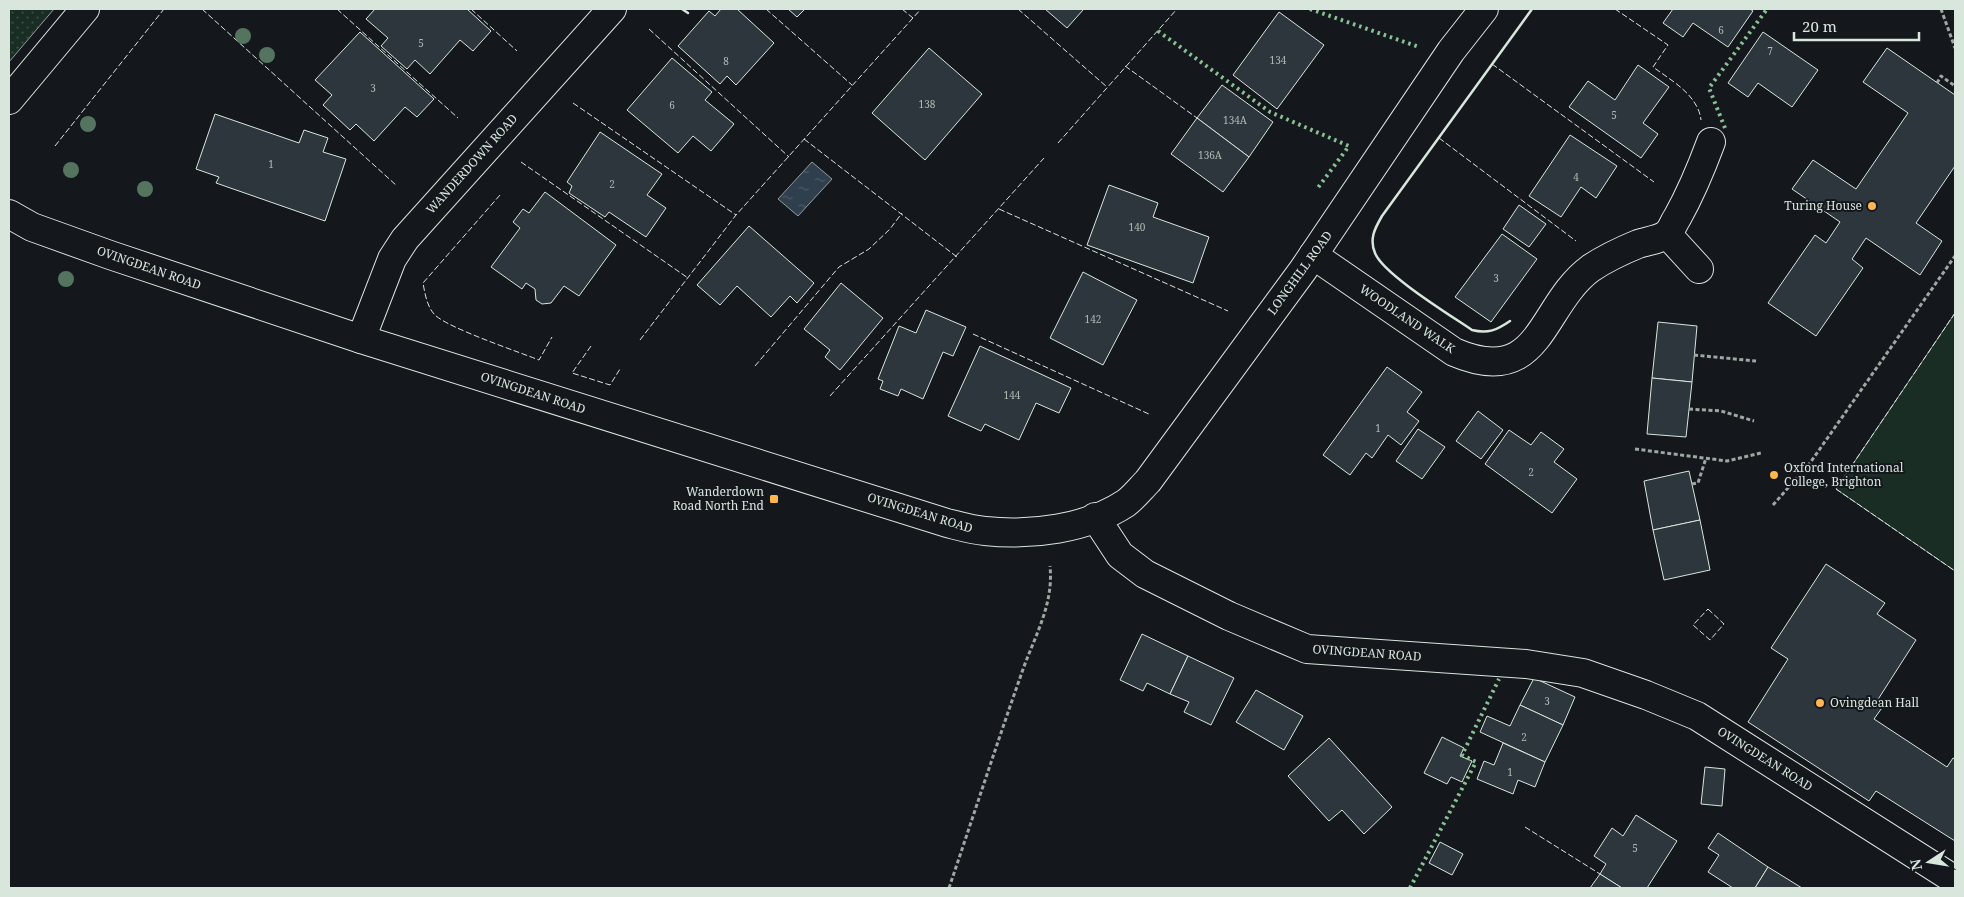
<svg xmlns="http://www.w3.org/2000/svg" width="1964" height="897" font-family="'Noto Serif',serif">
<defs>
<pattern id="green-dots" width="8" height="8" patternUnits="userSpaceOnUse" patternTransform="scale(1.25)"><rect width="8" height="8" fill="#1a2d24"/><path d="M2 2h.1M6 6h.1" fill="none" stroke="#3b4b43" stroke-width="1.8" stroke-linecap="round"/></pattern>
<pattern id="water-ripples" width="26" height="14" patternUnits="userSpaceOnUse" patternTransform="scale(1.25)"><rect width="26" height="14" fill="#2f3f4d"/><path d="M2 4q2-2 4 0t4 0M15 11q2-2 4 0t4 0" fill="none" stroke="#4c5b66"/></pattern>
</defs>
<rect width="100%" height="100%" fill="#14181c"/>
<polygon fill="url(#green-dots)" stroke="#939e99" points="9,9 54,9 9,62"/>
<polygon fill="#1a2d24" stroke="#939e99" points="1955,313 1955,571 1836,489"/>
<polygon fill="url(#water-ripples)" stroke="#939e99" points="812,162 832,179 798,216 778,199"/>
<g fill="#2c363c" stroke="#d8e6dc">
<polygon points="375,9 467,9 491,31 473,51 460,40 430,74 415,60 407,69 381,46 388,38 366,19"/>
<polygon points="721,9 737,9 774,43 736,85 727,76 720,84 678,46 709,11 715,16"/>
<polygon points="788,9 805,9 797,17"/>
<polygon points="1045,9 1081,9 1083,10 1067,28"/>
<polygon points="1673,9 1750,9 1753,11 1728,47 1693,23 1683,37 1663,23"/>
<polygon points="1279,12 1324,45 1277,109 1233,75"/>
<polygon points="360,32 434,99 417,117 405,107 374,141 356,124 350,130 323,105 332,95 315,80"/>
<polygon points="1763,32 1818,70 1792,107 1758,83 1748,97 1728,83"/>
<polygon points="929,48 982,94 925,160 872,113"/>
<polygon points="1887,48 1955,95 1955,166 1916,223 1942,241 1920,275 1866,238 1852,259 1863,268 1816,336 1768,303 1815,235 1826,243 1840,222 1792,189 1813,160 1856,189 1908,113 1863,82"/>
<polygon points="672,58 712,92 705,100 734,124 711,151 693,136 678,153 627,110"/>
<polygon points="1638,65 1669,87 1643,123 1658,134 1641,158 1569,107 1588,81 1615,100"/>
<polygon points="1222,85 1273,122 1249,157 1197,118"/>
<polygon points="215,114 299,143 304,130 328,138 323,152 346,159 325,221 216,183 219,177 196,169"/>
<polygon points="1197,118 1249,157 1223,192 1171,154"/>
<polygon points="600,132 662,174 647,195 666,208 646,237 609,212 605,217 569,193 572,186 567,182"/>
<polygon points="1570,135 1617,166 1596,198 1581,187 1561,217 1529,196"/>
<polygon points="1109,185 1158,203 1153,217 1209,237 1193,283 1087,245"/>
<polygon points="545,192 616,245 579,296 564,286 551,303 542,304 536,300 535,289 526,283 522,289 491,267 520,228 513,222 523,209 529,213"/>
<polygon points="1519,205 1546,224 1529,247 1503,229"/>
<polygon points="749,226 814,283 797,303 790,296 771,317 737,286 720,305 697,285"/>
<polygon points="1502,234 1537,259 1491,322 1455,297"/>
<polygon points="1083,272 1137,300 1103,365 1050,338"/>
<polygon points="841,283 883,318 840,370 825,357 830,350 804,329"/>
<polygon points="926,310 966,327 953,356 943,352 923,399 901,389 898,396 880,389 883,381 878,379 899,326 916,333"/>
<polygon points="1658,322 1697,326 1692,382 1652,378"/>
<polygon points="980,346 1071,388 1059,413 1036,403 1019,440 985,424 981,431 948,416"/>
<polygon points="1387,367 1422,392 1407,412 1419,421 1401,445 1388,435 1372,458 1366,453 1350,475 1323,455"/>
<polygon points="1652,378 1692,382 1686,437 1647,434"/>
<polygon points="1478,411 1503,430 1481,459 1456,441"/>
<polygon points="1418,429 1445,447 1422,479 1396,461"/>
<polygon points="1509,430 1531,445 1541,432 1564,449 1554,462 1577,479 1552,513 1485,464"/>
<polygon points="1689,471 1700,520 1653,530 1644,481"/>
<polygon points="1700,520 1710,570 1664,580 1653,530"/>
<polygon points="1826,564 1885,603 1877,614 1916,640 1877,701 1884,705 1874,719 1947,767 1953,758 1955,759 1955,841 1876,791 1869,801 1748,722 1788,659 1771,648"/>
<polygon points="1142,634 1188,656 1170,694 1147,683 1143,691 1120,680"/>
<polygon points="1188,656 1234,678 1211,725 1184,712 1189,702 1170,694"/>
<polygon points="1534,678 1575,697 1563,725 1520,705"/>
<polygon points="1256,690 1303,716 1284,750 1236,722"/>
<polygon points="1520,705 1563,725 1545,762 1480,732 1487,716 1510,726"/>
<polygon points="1442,737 1464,748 1460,756 1472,761 1462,782 1451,777 1447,784 1424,773"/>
<polygon points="1329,738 1392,807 1364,834 1342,810 1329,821 1288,776"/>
<polygon points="1503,743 1545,762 1535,787 1518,780 1513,794 1477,779 1484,761 1494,765"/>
<polygon points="1705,767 1725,769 1722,806 1701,804"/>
<polygon points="1636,815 1677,841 1647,888 1622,888 1600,874 1606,864 1594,856 1612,828 1623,836"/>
<polygon points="1718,833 1768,867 1755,888 1733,888 1708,872 1719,855 1708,848"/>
<polygon points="1440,842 1463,854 1452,875 1429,863"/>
<polygon points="1768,867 1802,888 1755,888"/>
<polygon points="1600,874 1622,888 1590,888"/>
</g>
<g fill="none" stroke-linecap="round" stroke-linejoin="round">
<g stroke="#d8e6dc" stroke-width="30">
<g id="minor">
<polyline points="9,100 85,9"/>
<path d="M9,214L32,227L110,255L361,339L947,523C959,526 972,530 985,531C1030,536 1087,529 1126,503C1134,497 1141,488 1148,481L1303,270L1451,51L1484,9"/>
<polyline points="1667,234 1699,269"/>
<path d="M1313,255L1454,352C1542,390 1539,306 1591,268C1606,258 1621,251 1638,244C1646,241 1660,240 1667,234C1671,231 1674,222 1677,218C1691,193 1701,169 1711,142"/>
<polyline points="361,339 392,259 405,239 612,9"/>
<polyline points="1095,517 1120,555 1145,574 1229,616 1307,649 1526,664 1583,673 1646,695 1697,716 1955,880"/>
</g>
</g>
<g stroke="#9da8a2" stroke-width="3" stroke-dasharray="4 2.5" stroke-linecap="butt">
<polyline points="1941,9 1955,48"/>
<polyline points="1937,83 1941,76 1955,86"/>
<polyline points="1694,355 1756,361"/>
<polyline points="1689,409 1721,411 1754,421"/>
<polyline points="1635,449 1727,461 1761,453"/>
<polyline points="1692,484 1698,483 1706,458"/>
<polyline points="1773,505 1810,463 1955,256"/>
<path d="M949,888C973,817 996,746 1021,675C1033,639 1054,606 1050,566"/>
</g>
<use href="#minor" stroke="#14181c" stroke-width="28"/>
<g stroke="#8ac095" stroke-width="4" stroke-dasharray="2.5 4" stroke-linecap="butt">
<polyline points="1310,9 1419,47"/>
<polyline points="1158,31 1270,112 1349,146 1317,189"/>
<polyline points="1725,128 1709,88 1767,9"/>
<polyline points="1410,888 1476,762 1462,755 1499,679"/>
</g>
<g stroke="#d8e6dc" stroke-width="1" stroke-dasharray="6 2.5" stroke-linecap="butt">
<polyline points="202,9 397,186"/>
<polyline points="337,9 458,118"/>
<polyline points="471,9 517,51"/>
<polyline points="766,9 852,85"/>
<polyline points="902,9 913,18"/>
<polyline points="1018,9 1107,87"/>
<path d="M1615,9L1668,45L1653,67C1672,81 1698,95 1701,120"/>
<polyline points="649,29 789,157"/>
<polyline points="1492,64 1654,182"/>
<polyline points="1125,66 1197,118"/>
<polyline points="573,103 736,215"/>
<polyline points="1439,138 1576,241"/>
<polyline points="804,139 957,257"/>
<polyline points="1058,143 1177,9"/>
<polyline points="55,146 164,9"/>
<polyline points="521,162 688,278"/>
<path d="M500,195L423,283C425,294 427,307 435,315C448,328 519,352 539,360L552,337"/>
<polyline points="999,209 1228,311"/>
<polyline points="1955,313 1836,489 1955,571"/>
<polyline points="973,334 1151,415"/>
<polyline points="640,340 736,215 921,9"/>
<polyline points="591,346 572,373 610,385 620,369"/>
<polyline points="755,366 839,267 869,249 890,229 902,213"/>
<polyline points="830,396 1044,158"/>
<polygon points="1708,609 1724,624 1710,640 1693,625"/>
<polyline points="1525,827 1600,874"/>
</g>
<g stroke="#d8e6dc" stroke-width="2.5">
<polyline points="682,9 688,13"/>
<path d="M1510,321C1497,330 1488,334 1472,330C1450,315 1383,274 1375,253C1369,239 1375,228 1382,216L1532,9"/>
</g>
</g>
<g fill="#55745f">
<circle cx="243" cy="36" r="8"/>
<circle cx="267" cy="55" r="8"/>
<circle cx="88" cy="124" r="8"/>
<circle cx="71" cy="170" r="8"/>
<circle cx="145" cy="189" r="8"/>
<circle cx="66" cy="279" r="8"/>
</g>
<g fill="#ffb74d" stroke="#14181c" stroke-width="2">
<circle cx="1872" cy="206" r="5"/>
<circle cx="1774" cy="475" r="5"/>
<rect x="769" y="494" width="10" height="10" rx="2.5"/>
<circle cx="1820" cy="703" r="5"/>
</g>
<g text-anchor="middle" stroke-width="4" stroke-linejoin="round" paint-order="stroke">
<g font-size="10" fill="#adbab4">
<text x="1721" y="34">6</text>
<text x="421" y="47">5</text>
<text x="1770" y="55">7</text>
<text x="1278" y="64">134</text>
<text x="726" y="65">8</text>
<text x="373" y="92">3</text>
<text x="927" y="108">138</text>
<text x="672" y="109">6</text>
<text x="1614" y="119">5</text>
<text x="1235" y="124">134A</text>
<text x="1210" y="159">136A</text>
<text x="271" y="168">1</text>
<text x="1576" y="181">4</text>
<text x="612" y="188">2</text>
<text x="1137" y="231">140</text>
<text x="1496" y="282">3</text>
<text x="1093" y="323">142</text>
<text x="1012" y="399">144</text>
<text x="1378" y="432">1</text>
<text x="1531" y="476">2</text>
<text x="1547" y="705">3</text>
<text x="1524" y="741">2</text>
<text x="1510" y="776">1</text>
<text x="1635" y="852">5</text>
</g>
<g font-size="12" fill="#d8e6dc" stroke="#14181c">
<text transform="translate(472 164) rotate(-48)" y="4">WANDERDOWN ROAD</text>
<text transform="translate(149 268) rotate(19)" y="4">OVINGDEAN ROAD</text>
<text transform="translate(1300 273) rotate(-54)" y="4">LONGHILL ROAD</text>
<text transform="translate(1407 319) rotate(34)" y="4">WOODLAND WALK</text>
<text transform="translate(533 393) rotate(18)" y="4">OVINGDEAN ROAD</text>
<text transform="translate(920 513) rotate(17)" y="4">OVINGDEAN ROAD</text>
<text transform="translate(1367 653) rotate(4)" y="4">OVINGDEAN ROAD</text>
<text transform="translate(1765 759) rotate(32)" y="4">OVINGDEAN ROAD</text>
</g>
<g font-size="12" fill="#d8e6dc" stroke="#14181c" text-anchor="end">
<text x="1862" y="210">Turing House</text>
<text x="1784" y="472" text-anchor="start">Oxford International<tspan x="1784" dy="14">College, Brighton</tspan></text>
<text x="764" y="496">Wanderdown<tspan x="764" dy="14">Road North End</tspan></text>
<text x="1830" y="707" text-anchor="start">Ovingdean Hall</text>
</g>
</g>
<rect width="1964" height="897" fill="none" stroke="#d8e6dc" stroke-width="20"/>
<g transform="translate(1929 862) rotate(258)" stroke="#14181c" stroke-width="4" paint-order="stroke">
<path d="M0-4L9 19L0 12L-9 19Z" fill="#d8e6dc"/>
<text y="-8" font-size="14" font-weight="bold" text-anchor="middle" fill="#d8e6dc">N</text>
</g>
<path d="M1794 32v8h125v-8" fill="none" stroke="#d8e6dc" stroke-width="2.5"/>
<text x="1802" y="32" font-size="15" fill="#d8e6dc" stroke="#14181c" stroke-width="4" paint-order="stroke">20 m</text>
</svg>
